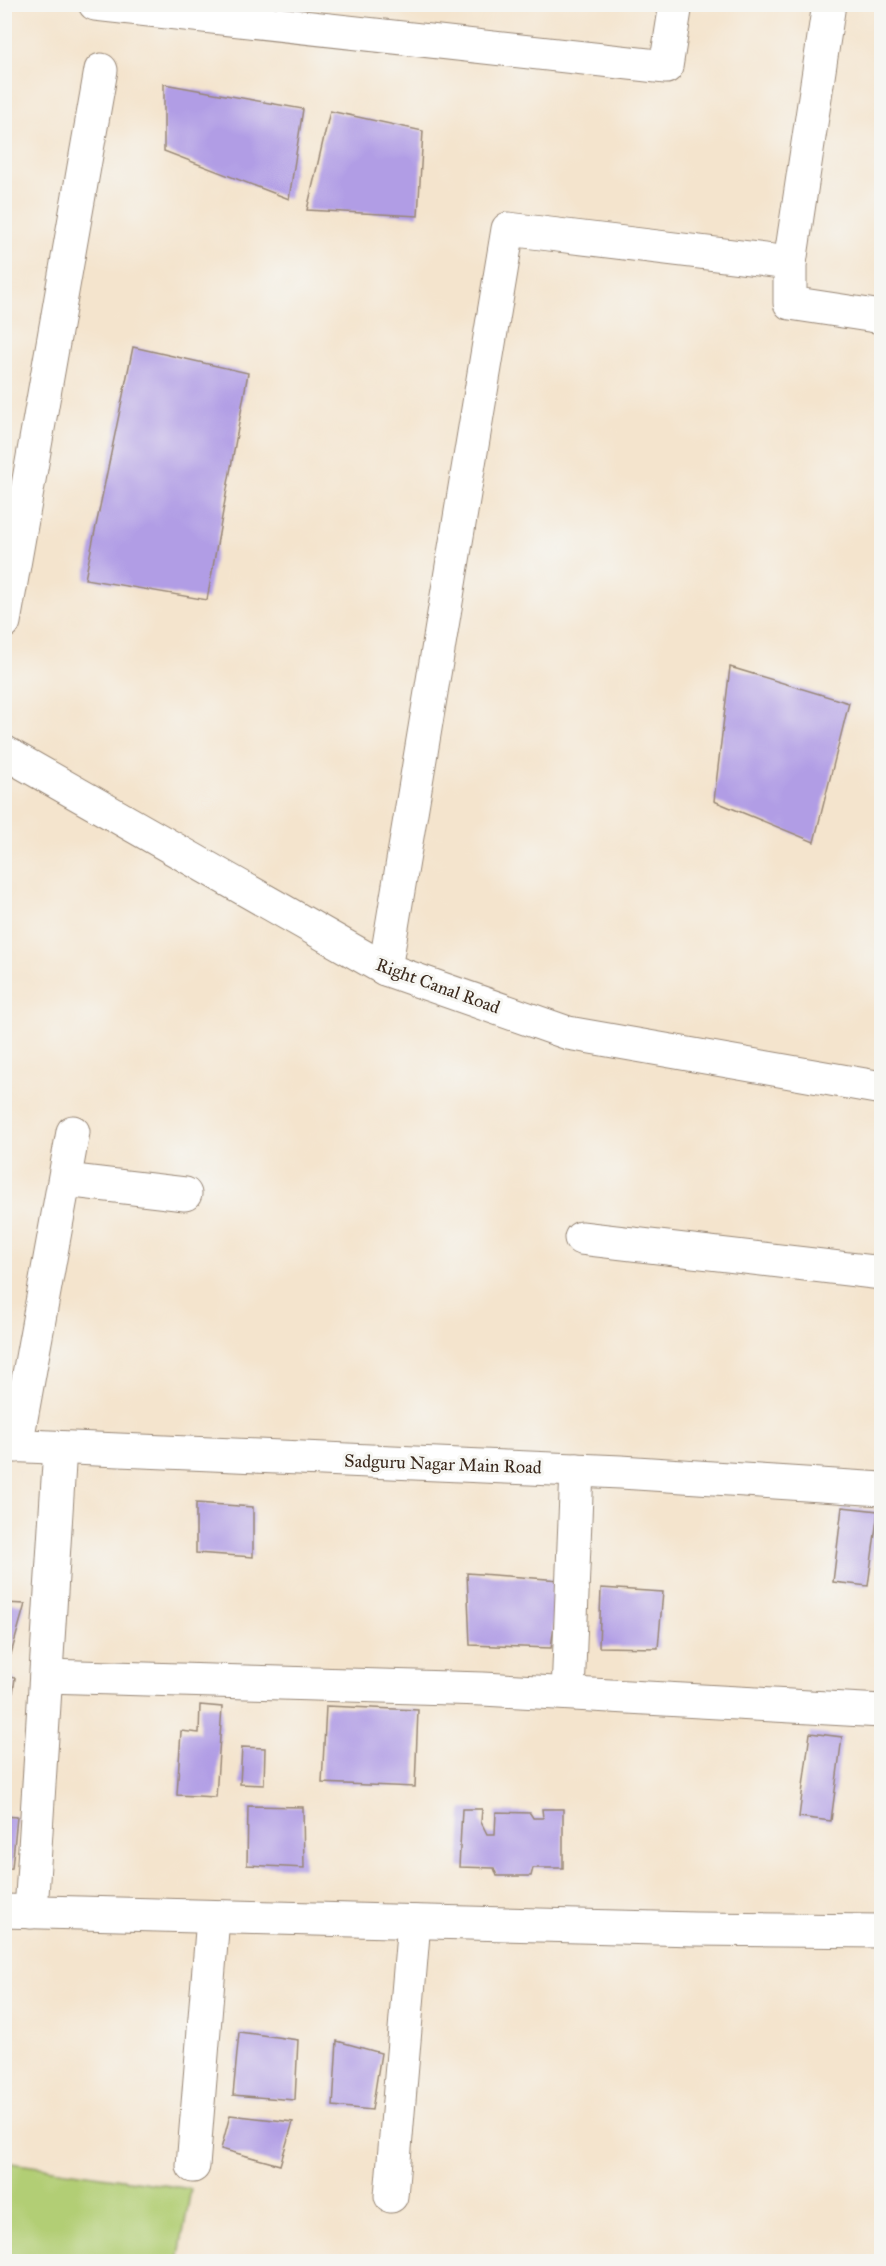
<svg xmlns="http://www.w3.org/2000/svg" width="886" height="2266" font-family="'IM FELL Great Primer',serif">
<rect width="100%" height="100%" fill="#f6f6f2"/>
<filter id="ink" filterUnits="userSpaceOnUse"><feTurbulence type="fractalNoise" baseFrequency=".0167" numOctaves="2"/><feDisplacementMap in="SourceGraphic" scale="12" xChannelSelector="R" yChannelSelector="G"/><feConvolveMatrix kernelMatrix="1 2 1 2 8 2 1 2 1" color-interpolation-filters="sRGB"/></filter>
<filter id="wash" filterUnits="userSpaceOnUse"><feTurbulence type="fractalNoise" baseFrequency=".008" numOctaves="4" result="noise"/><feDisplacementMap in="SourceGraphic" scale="24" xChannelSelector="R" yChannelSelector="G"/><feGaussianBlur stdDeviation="1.35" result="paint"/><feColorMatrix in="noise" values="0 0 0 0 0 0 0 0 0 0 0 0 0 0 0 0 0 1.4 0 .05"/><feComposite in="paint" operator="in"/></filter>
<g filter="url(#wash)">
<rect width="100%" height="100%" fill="#f4e4cd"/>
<polygon fill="#b2ce74" stroke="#767c49" stroke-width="1.5" points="4,2162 191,2189 178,2261 5,2261"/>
<g id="blocks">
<g fill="#b19de5">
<polygon points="164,84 303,109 289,199 164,151"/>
<polygon points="330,111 423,131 418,216 307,210"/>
<polygon points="133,347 248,373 207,600 85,579"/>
<polygon points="730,667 849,703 814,842 714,801"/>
<polygon points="880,802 882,803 882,842 878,841"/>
<polygon points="196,1503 253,1507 253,1557 196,1553"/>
<polygon points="842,1507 878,1511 868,1586 833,1582"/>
<polygon points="467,1573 560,1580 551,1648 470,1645"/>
<polygon points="601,1588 663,1592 658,1648 599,1647"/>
<polygon points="4,1603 25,1604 11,1654 4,1654"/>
<polygon points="4,1676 15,1678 9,1722 4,1721"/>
<polygon points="200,1705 222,1707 216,1797 177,1795 181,1731 199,1733"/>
<polygon points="326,1706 418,1710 415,1787 322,1783"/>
<polygon points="810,1733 842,1737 831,1821 799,1817"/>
<polygon points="242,1747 265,1748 264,1785 240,1784"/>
<polygon points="248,1806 303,1807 304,1868 247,1865"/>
<polygon points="462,1809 482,1809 481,1822 487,1834 495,1834 496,1812 530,1813 533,1818 543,1818 542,1809 563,1809 563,1868 533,1868 531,1876 497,1876 494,1868 459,1867"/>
<polygon points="4,1816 17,1817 12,1868 4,1869"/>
<polygon points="239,2032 298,2040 295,2100 233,2095"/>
<polygon points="337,2041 381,2053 372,2110 333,2106"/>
<polygon points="230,2115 293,2122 280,2165 221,2149"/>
</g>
</g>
</g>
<g filter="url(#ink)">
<use href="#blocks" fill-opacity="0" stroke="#988776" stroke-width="1.5"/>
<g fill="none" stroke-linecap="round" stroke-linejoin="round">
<g stroke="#988776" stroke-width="35">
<g id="minor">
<polyline points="95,4 666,67 676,4"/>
<polyline points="829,4 790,263 790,303 882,317"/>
<polyline points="4,622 101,70"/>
<polyline points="4,752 385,969 568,1033 882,1088"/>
<polyline points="385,969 508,229 790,263"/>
<polyline points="65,1180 185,1194"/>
<polyline points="581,1238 882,1273"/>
<polyline points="4,1445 621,1472 882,1489"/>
<polyline points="16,1446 73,1132"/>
<polyline points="46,1676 483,1689 882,1711"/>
<polyline points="568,1693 577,1470"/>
<polyline points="4,1911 695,1929 882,1931"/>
<polyline points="31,1912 60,1448"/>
<polyline points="193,2166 213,1918"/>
<polyline points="391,2196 414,1922"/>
</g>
</g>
<use href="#minor" stroke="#fff" stroke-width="33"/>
</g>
</g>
<g text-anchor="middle" stroke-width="6" stroke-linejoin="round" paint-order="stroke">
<g font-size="18" fill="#3b2a1e" stroke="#f6f6f2">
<text transform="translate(438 986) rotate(20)" y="6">Right Canal Road</text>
<text transform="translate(443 1464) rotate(2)" y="6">Sadguru Nagar Main Road</text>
</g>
</g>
<rect width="886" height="2266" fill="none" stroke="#f6f6f2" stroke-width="24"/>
</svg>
